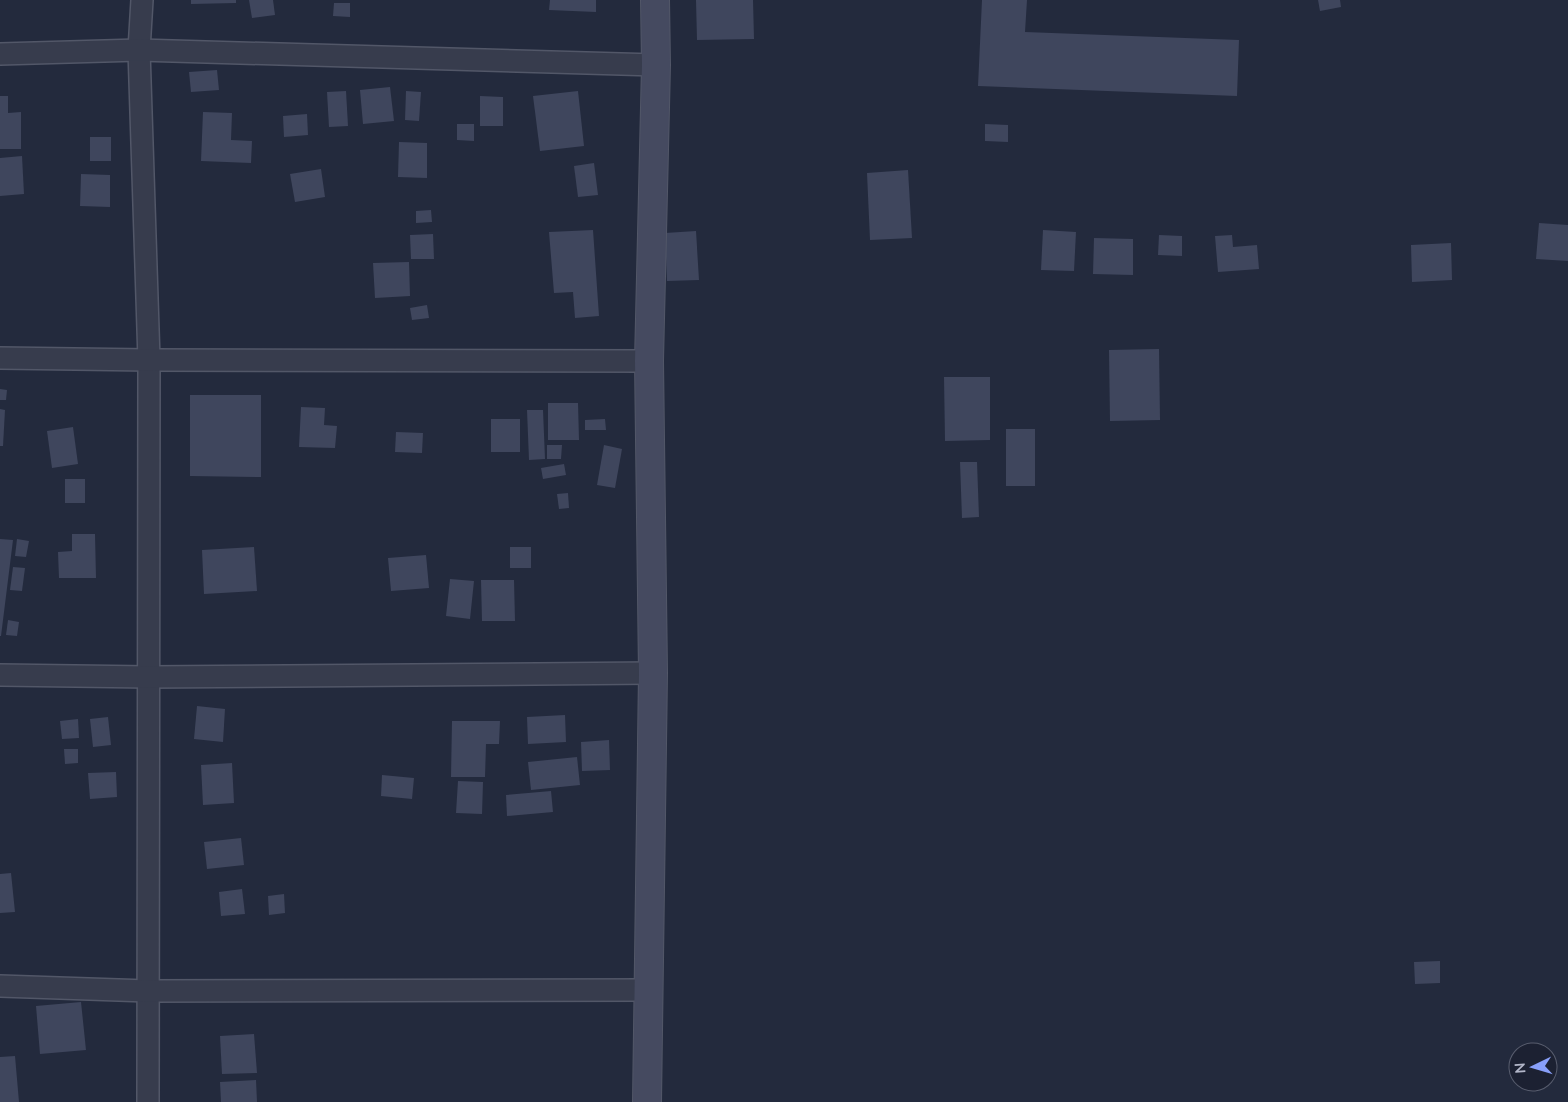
<svg xmlns="http://www.w3.org/2000/svg" width="1568" height="1102" font-family="Lato,sans-serif">
<rect width="100%" height="100%" fill="#232a3d"/>
<g fill="#3f465d">
<polygon points="191,0 236,0 236,3 191,4"/>
<polygon points="249,0 273,0 275,15 252,18"/>
<polygon points="550,0 596,0 596,12 549,10"/>
<polygon points="696,0 753,0 754,39 697,40"/>
<polygon points="982,0 1027,0 1025,32 1239,40 1237,96 978,86"/>
<polygon points="1318,0 1340,0 1341,7 1320,11"/>
<polygon points="334,3 350,3 350,17 333,16"/>
<polygon points="217,70 219,90 191,92 189,72"/>
<polygon points="390,87 394,121 363,124 360,90"/>
<polygon points="346,91 348,126 329,127 327,92"/>
<polygon points="406,91 421,92 419,121 405,120"/>
<polygon points="578,91 584,146 540,151 533,96"/>
<polygon points="0,96 8,96 8,113 21,112 21,149 0,149"/>
<polygon points="480,96 503,97 503,126 480,126"/>
<polygon points="203,112 232,113 231,140 252,141 251,163 201,161"/>
<polygon points="307,114 308,135 284,137 283,116"/>
<polygon points="457,124 474,124 474,141 457,140"/>
<polygon points="985,124 1008,125 1008,142 985,141"/>
<rect x="90" y="137" width="21" height="24"/>
<polygon points="399,142 427,143 427,178 398,177"/>
<polygon points="22,156 24,194 0,196 0,158"/>
<polygon points="594,163 598,195 578,197 574,166"/>
<polygon points="321,169 325,197 295,202 290,174"/>
<polygon points="908,170 912,238 870,240 867,173"/>
<polygon points="81,174 110,175 110,207 80,206"/>
<polygon points="431,210 432,222 416,223 416,211"/>
<polygon points="1539,223 1568,225 1568,261 1536,259"/>
<polygon points="593,230 599,316 575,318 573,292 554,293 549,232"/>
<polygon points="1043,230 1076,232 1074,271 1041,270"/>
<polygon points="696,231 699,280 667,281 665,233"/>
<polygon points="433,234 434,259 411,259 410,235"/>
<polygon points="1159,235 1182,236 1182,256 1158,255"/>
<polygon points="1232,235 1233,247 1257,245 1259,269 1218,272 1215,236"/>
<polygon points="1094,238 1133,239 1133,275 1093,274"/>
<polygon points="1451,243 1452,280 1412,282 1411,245"/>
<polygon points="409,262 410,296 375,298 373,263"/>
<polygon points="427,305 429,318 412,320 410,308"/>
<polygon points="1159,349 1160,420 1110,421 1109,350"/>
<polygon points="944,377 990,377 990,440 945,441"/>
<polygon points="0,389 7,390 6,400 0,400"/>
<polygon points="190,395 261,395 261,477 190,476"/>
<polygon points="548,403 578,403 579,440 548,440"/>
<polygon points="301,407 325,408 324,425 337,426 335,448 299,447"/>
<polygon points="0,409 5,410 3,446 0,446"/>
<polygon points="527,410 543,410 545,459 529,460"/>
<rect x="491" y="419" width="29" height="33"/>
<polygon points="605,419 606,430 585,430 585,420"/>
<polygon points="73,427 78,464 52,468 47,431"/>
<rect x="1006" y="429" width="29" height="57"/>
<polygon points="396,432 423,433 422,453 395,452"/>
<polygon points="547,445 562,445 561,459 547,459"/>
<polygon points="604,445 622,449 615,488 597,485"/>
<polygon points="960,462 977,462 979,517 962,518"/>
<polygon points="564,464 566,475 543,479 541,468"/>
<rect x="65" y="479" width="20" height="24"/>
<polygon points="568,493 569,508 559,509 557,494"/>
<polygon points="72,534 95,534 96,578 59,578 58,552 72,551"/>
<polygon points="0,539 13,540 1,636 0,636"/>
<polygon points="17,539 29,541 26,557 15,556"/>
<polygon points="254,547 257,591 204,594 202,550"/>
<rect x="510" y="547" width="21" height="21"/>
<polygon points="426,555 429,588 391,591 388,558"/>
<polygon points="13,567 25,568 22,591 10,590"/>
<polygon points="450,579 474,581 470,619 446,616"/>
<polygon points="481,580 514,580 515,621 482,621"/>
<polygon points="8,620 19,622 17,636 6,635"/>
<polygon points="197,706 225,709 223,742 194,739"/>
<polygon points="565,715 566,742 528,744 527,717"/>
<polygon points="108,717 111,745 93,747 90,719"/>
<polygon points="78,719 79,738 62,739 60,721"/>
<polygon points="452,721 500,721 499,744 486,744 485,777 451,777"/>
<polygon points="609,740 610,770 582,771 581,742"/>
<polygon points="64,749 78,749 78,763 65,764"/>
<polygon points="577,757 580,785 531,790 528,762"/>
<polygon points="232,763 234,803 203,805 201,765"/>
<polygon points="116,772 117,797 90,799 88,773"/>
<polygon points="382,775 414,778 412,799 381,796"/>
<polygon points="458,781 483,782 482,814 456,813"/>
<polygon points="551,791 553,812 507,816 506,795"/>
<polygon points="241,838 244,865 207,869 204,842"/>
<polygon points="11,873 15,912 0,913 0,874"/>
<polygon points="242,889 245,914 221,916 219,892"/>
<polygon points="284,894 285,913 269,915 268,896"/>
<polygon points="1440,961 1440,983 1415,984 1414,962"/>
<polygon points="81,1002 86,1050 40,1054 36,1006"/>
<polygon points="254,1034 257,1073 222,1074 220,1036"/>
<polygon points="15,1056 19,1102 0,1102 0,1057"/>
<polygon points="256,1080 257,1102 221,1102 220,1082"/>
</g>
<g fill="none" stroke-linecap="round" stroke-linejoin="round">
<g stroke="#525768" stroke-width="24">
<g id="street">
<polyline points="142,0 139,50 149,360 148,1102"/>
<polyline points="0,54 139,50 656,65"/>
<polyline points="0,358 149,360 649,361"/>
<polyline points="0,675 149,677 653,673"/>
<polyline points="0,986 148,991 649,990"/>
</g>
</g>
<g stroke="#525768" stroke-width="30">
<polyline id="secondary" points="647,1102 653,673 649,361 656,65 655,0"/>
</g>
<use href="#street" stroke="#373c4d" stroke-width="21"/>
<use href="#secondary" stroke="#454a60" stroke-width="28"/>
</g>
<g transform="translate(1533 1067) rotate(265)"><circle r="24" fill="#1c2132" stroke="#585d6e"/>
<path d="M0-4L9 19L0 12L-9 19Z" fill="#889ff9"/>
<text y="-8" font-size="14" font-weight="bold" text-anchor="middle" fill="#b3b7c9">N</text>
</g>
</svg>
